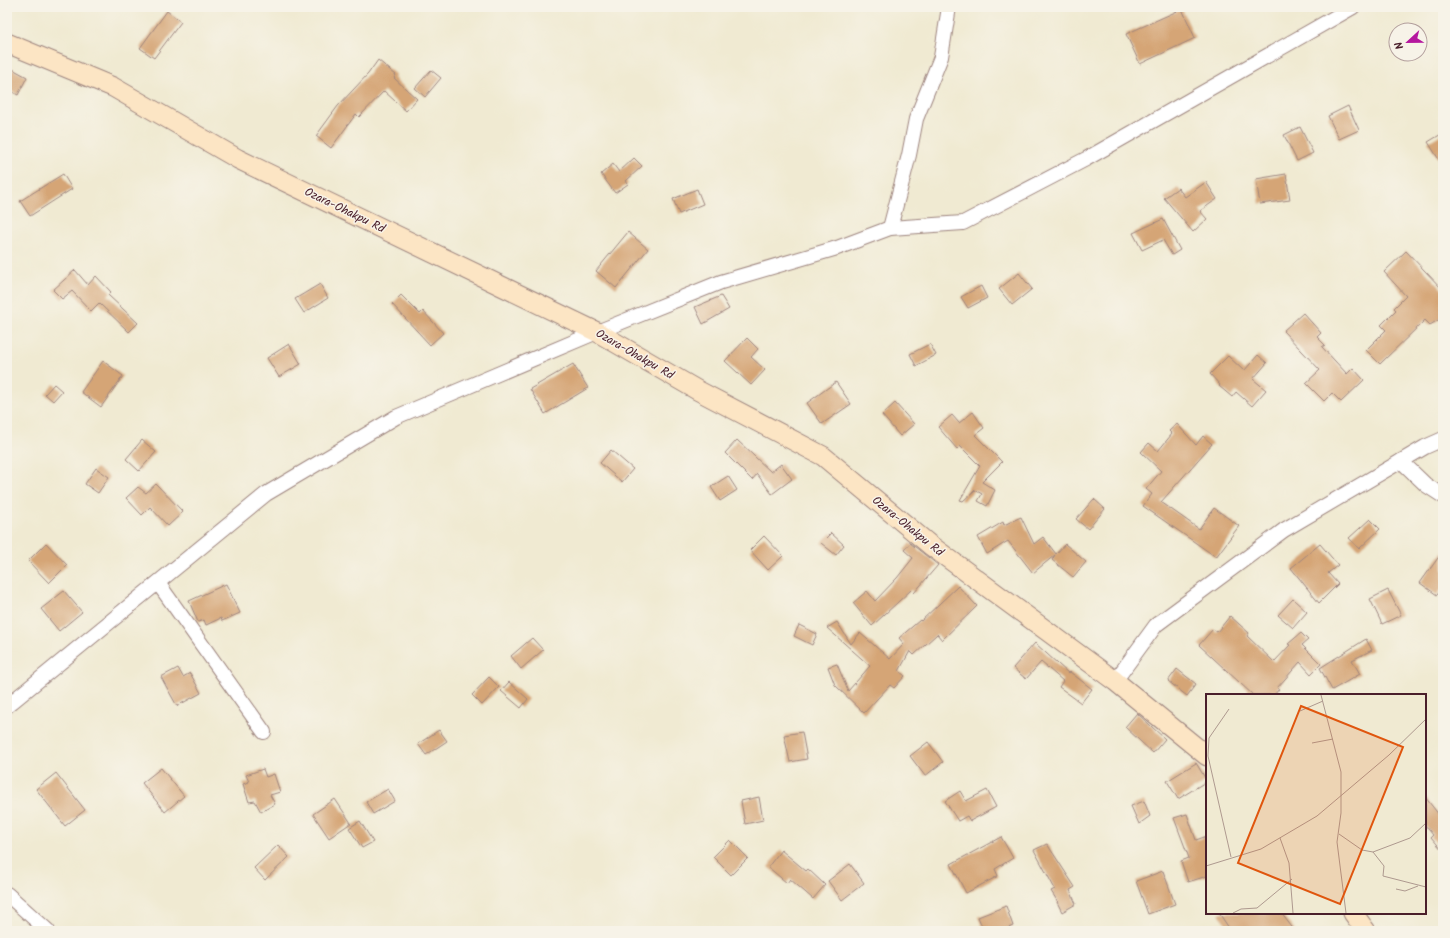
<svg xmlns="http://www.w3.org/2000/svg" width="1450" height="938" font-family="Kalam,sans-serif">
<rect width="100%" height="100%" fill="#f7f3e8"/>
<filter id="ink" filterUnits="userSpaceOnUse"><feTurbulence type="fractalNoise" baseFrequency=".025" numOctaves="2"/><feDisplacementMap in="SourceGraphic" scale="8" xChannelSelector="R" yChannelSelector="G"/><feConvolveMatrix kernelMatrix="1 2 1 2 8 2 1 2 1" color-interpolation-filters="sRGB"/></filter>
<filter id="wash" filterUnits="userSpaceOnUse"><feTurbulence type="fractalNoise" baseFrequency=".012" numOctaves="4" result="noise"/><feDisplacementMap in="SourceGraphic" scale="16" xChannelSelector="R" yChannelSelector="G"/><feGaussianBlur stdDeviation="0.9" result="paint"/><feColorMatrix in="noise" values="0 0 0 0 0 0 0 0 0 0 0 0 0 0 0 0 0 1.4 0 .05"/><feComposite in="paint" operator="in"/></filter>
<g filter="url(#wash)">
<rect width="100%" height="100%" fill="#f0ead2"/>
<g id="blocks">
<g fill="#d5a576">
<polygon points="1182,9 1195,38 1140,64 1126,34"/>
<polygon points="167,11 181,22 154,58 140,48"/>
<polygon points="378,60 396,75 394,78 417,99 406,111 384,91 359,117 356,114 331,148 316,136 338,106 368,74"/>
<polygon points="7,66 27,77 18,95 7,89"/>
<polygon points="431,70 441,78 425,97 415,88"/>
<polygon points="1348,106 1359,130 1339,139 1328,116"/>
<polygon points="1300,127 1313,153 1297,161 1284,135"/>
<polygon points="1443,133 1443,166 1428,142"/>
<polygon points="634,158 642,166 626,181 628,184 615,193 601,174 613,164 619,172"/>
<polygon points="63,174 72,189 30,216 20,201"/>
<polygon points="1286,174 1290,200 1260,204 1256,179"/>
<polygon points="1206,182 1217,199 1200,211 1207,219 1193,232 1164,198 1178,188 1185,197"/>
<polygon points="697,189 703,204 679,214 673,199"/>
<polygon points="1163,219 1180,250 1172,255 1163,240 1142,250 1133,233"/>
<polygon points="628,232 648,249 616,288 596,271"/>
<polygon points="1406,251 1443,290 1443,317 1430,325 1425,320 1380,364 1366,350 1386,330 1381,325 1396,310 1394,308 1406,296 1384,272"/>
<polygon points="75,270 88,285 96,276 111,292 108,295 138,323 129,332 99,303 91,311 72,291 62,299 53,290"/>
<polygon points="1019,273 1032,289 1012,305 999,289"/>
<polygon points="320,284 328,298 304,313 295,299"/>
<polygon points="981,286 987,298 968,308 961,297"/>
<polygon points="401,295 420,314 423,311 443,333 430,345 392,304"/>
<polygon points="721,296 729,309 703,324 695,307"/>
<polygon points="1303,313 1321,333 1317,337 1325,345 1322,347 1347,374 1353,368 1364,380 1341,402 1332,393 1324,401 1306,383 1320,370 1283,331"/>
<polygon points="747,338 758,349 751,357 765,370 751,385 725,361"/>
<polygon points="289,344 301,364 279,377 267,358"/>
<polygon points="930,344 936,355 916,366 910,354"/>
<polygon points="1258,355 1267,363 1253,379 1266,390 1252,406 1236,392 1232,397 1219,386 1220,385 1210,374 1228,356 1244,371"/>
<polygon points="103,361 123,376 101,407 81,392"/>
<polygon points="573,364 588,388 545,414 530,389"/>
<polygon points="836,382 851,404 822,424 807,403"/>
<polygon points="54,384 62,391 53,401 45,394"/>
<polygon points="895,403 914,424 900,436 882,415"/>
<polygon points="973,412 984,428 975,435 1002,462 982,482 995,490 987,506 978,501 982,494 975,490 963,501 960,500 980,466 960,446 957,449 938,427 952,415 959,423"/>
<polygon points="1177,424 1196,445 1203,436 1212,444 1161,502 1199,529 1214,508 1239,526 1216,557 1143,506 1152,494 1146,489 1161,471 1141,452 1149,443 1158,451 1172,434 1169,431"/>
<polygon points="142,440 156,452 139,471 126,459"/>
<polygon points="737,440 771,472 781,464 792,479 772,494 757,474 752,480 725,453"/>
<polygon points="611,450 633,469 622,482 600,463"/>
<polygon points="96,468 109,477 98,493 85,484"/>
<polygon points="728,476 737,490 720,501 711,487"/>
<polygon points="156,484 183,512 168,526 150,507 142,515 126,498 138,487 146,493"/>
<polygon points="1094,499 1105,509 1088,529 1076,519"/>
<polygon points="1021,517 1034,544 1043,537 1056,554 1065,544 1086,562 1073,577 1052,560 1055,555 1033,573 1008,541 987,554 978,537 1003,522 1004,525"/>
<polygon points="1370,519 1380,529 1359,549 1349,538"/>
<polygon points="831,533 844,545 836,555 821,543"/>
<polygon points="764,536 783,556 768,570 750,550"/>
<polygon points="46,543 67,565 49,583 28,561"/>
<polygon points="910,543 938,565 914,593 911,590 872,626 853,603 867,591 875,601 897,578 913,558 904,550"/>
<polygon points="1320,544 1338,565 1328,573 1338,584 1319,603 1291,568"/>
<polygon points="1443,551 1443,588 1437,595 1420,583"/>
<polygon points="226,584 240,613 222,621 221,618 206,625 204,620 198,622 189,601"/>
<polygon points="958,586 977,606 942,640 937,634 914,655 910,651 899,671 905,676 894,688 890,685 864,713 835,685 828,667 837,664 848,691 870,666 827,628 837,622 851,644 860,633 890,659 904,644 899,638 920,620 921,621"/>
<polygon points="1388,590 1401,615 1382,624 1370,599"/>
<polygon points="64,591 82,612 59,631 41,609"/>
<polygon points="1293,599 1307,612 1293,628 1278,615"/>
<polygon points="1230,616 1249,633 1247,636 1274,662 1290,645 1288,644 1301,633 1308,640 1302,645 1321,664 1311,674 1300,662 1277,688 1279,689 1274,695 1253,695 1199,645 1213,629 1217,632"/>
<polygon points="799,625 817,634 812,645 794,636"/>
<polygon points="532,638 543,650 521,669 511,656"/>
<polygon points="1366,639 1372,650 1352,660 1360,674 1332,690 1320,668"/>
<polygon points="1035,643 1069,674 1070,672 1092,689 1081,703 1059,687 1063,681 1041,662 1026,679 1013,668"/>
<polygon points="178,668 183,677 190,673 201,693 177,706 161,677"/>
<polygon points="1177,669 1196,684 1187,696 1168,681"/>
<polygon points="489,677 499,687 482,705 472,695"/>
<polygon points="509,682 528,699 521,708 501,691"/>
<polygon points="1137,713 1165,739 1153,753 1125,727"/>
<polygon points="439,730 447,741 426,755 418,744"/>
<polygon points="802,732 807,759 790,762 784,735"/>
<polygon points="928,742 943,762 925,776 910,756"/>
<polygon points="1196,763 1207,781 1178,799 1167,781"/>
<polygon points="161,768 184,796 165,812 142,783"/>
<polygon points="263,769 266,777 274,774 280,792 270,795 275,804 261,812 255,801 249,802 243,784 249,782 246,775"/>
<polygon points="56,773 85,810 65,826 36,789"/>
<polygon points="388,789 395,801 373,814 366,802"/>
<polygon points="987,790 996,807 970,821 967,816 958,821 945,801 960,791 966,801"/>
<polygon points="759,797 763,820 745,824 741,801"/>
<polygon points="1425,797 1443,820 1443,851 1431,837 1433,835 1425,825"/>
<polygon points="335,799 351,823 329,838 313,814"/>
<polygon points="1144,801 1150,816 1139,824 1131,806"/>
<polygon points="1187,814 1196,840 1207,836 1207,876 1188,882 1181,861 1189,858 1174,818"/>
<polygon points="360,821 373,842 362,848 349,828"/>
<polygon points="1001,837 1013,858 995,869 998,876 966,893 951,864"/>
<polygon points="730,840 748,858 731,875 713,857"/>
<polygon points="1047,844 1075,887 1070,890 1076,904 1062,912 1057,902 1058,902 1051,891 1055,889 1034,850"/>
<polygon points="278,845 289,857 265,880 254,868"/>
<polygon points="781,850 806,871 808,869 825,885 813,899 790,879 787,883 768,867"/>
<polygon points="850,864 864,883 842,900 828,881"/>
<polygon points="1163,871 1175,904 1148,914 1136,881"/>
<polygon points="1006,906 1013,926 1000,931 984,931 978,917"/>
<polygon points="1219,913 1281,913 1295,931 1231,931"/>
</g>
</g>
</g>
<g filter="url(#ink)">
<use href="#blocks" fill-opacity="0" stroke="#9d847e" stroke-width="1"/>
<g fill="none" stroke-linecap="round" stroke-linejoin="round">
<g stroke="#9d847e" stroke-width="16">
<g id="street">
<polyline points="890,228 909,155 916,119 941,57 949,7"/>
<polyline points="1401,461 1426,485 1443,496"/>
<polyline points="158,583 264,732"/>
<polyline points="1115,681 1156,625 1284,530 1425,447 1443,439"/>
<polyline points="7,706 266,494 396,417 597,332 721,282 837,248 890,228 963,223 1086,159 1353,7"/>
<polyline points="7,894 48,931"/>
</g>
</g>
<g stroke="#9d847e" stroke-width="21">
<g id="secondary">
<polyline points="7,43 113,87 238,159 597,332 697,390 823,456 930,545 1115,681 1207,756"/>
<polyline points="1353,913 1366,931"/>
</g>
</g>
<use href="#street" stroke="#fff" stroke-width="14"/>
<use href="#secondary" stroke="#fce5c4" stroke-width="19"/>
</g>
</g>
<g text-anchor="middle" stroke-width="3" stroke-linejoin="round" paint-order="stroke">
<g font-size="12" fill="#4a1f2b" stroke="#f7f3e8">
<text transform="translate(345 210) rotate(26)" y="4">Ozara-Ohakpu Rd</text>
<text transform="translate(635 354) rotate(30)" y="4">Ozara-Ohakpu Rd</text>
<text transform="translate(908 526) rotate(39)" y="4">Ozara-Ohakpu Rd</text>
</g>
</g>
<g transform="translate(1206 694)">
<rect width="220" height="220" fill="#f0ead2"/>
<path fill="none" stroke="#ae998f" stroke-width="1" d="M115,1L135,78V119L131,148L140,219M23,15L3,44L2,62L25,163M94,17L117,7M106,49L127,45M133,140L156,156L167,158L204,144L220,129M74,144L83,169L87,219M167,158L178,172L177,182L220,193M0,172L55,155L111,122L183,61L220,25M190,195L199,197L212,192M27,219L35,215L51,214L86,185"/>
<path fill="#e0560e" fill-opacity="0.15" stroke="#e0560e" stroke-width="2" d="M95,12L197,53L134,210L32,169Z"/>
<rect width="220" height="220" fill="none" stroke="#4a1f2b" stroke-width="2"/>
</g>
<rect width="1450" height="938" fill="none" stroke="#f7f3e8" stroke-width="24"/>
<g transform="translate(1408 42) rotate(248)"><circle r="19" fill="#f7f3e8" stroke="#b29e9c"/>
<path d="M0-3L7 15L0 10L-7 15Z" fill="#b5179e"/>
<text y="-6" font-size="11" font-weight="bold" text-anchor="middle" fill="#4a1f2b">N</text>
</g>
</svg>
